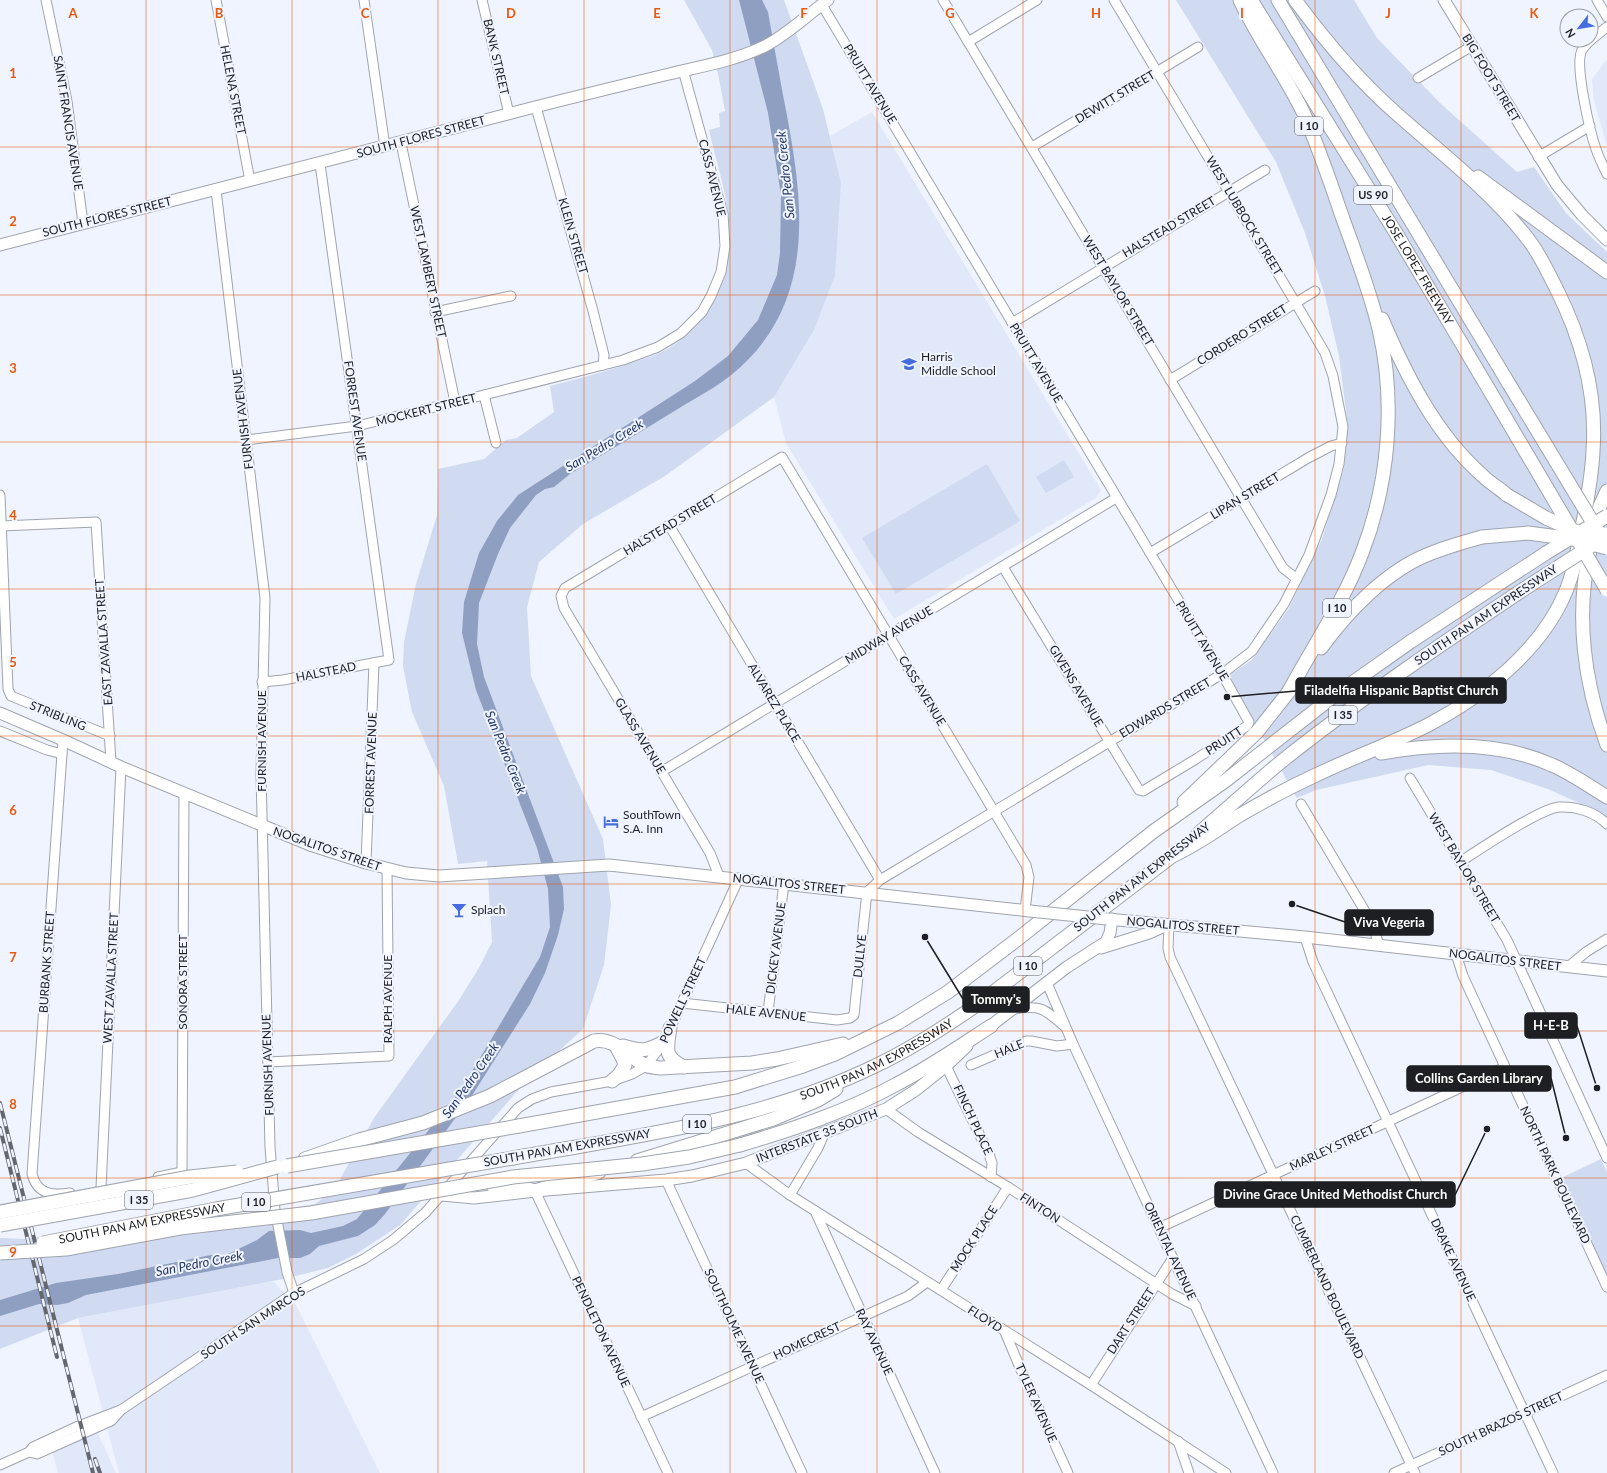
<svg xmlns="http://www.w3.org/2000/svg" width="1607" height="1473" font-family="Lato,sans-serif">
<rect width="100%" height="100%" fill="#eff4ff"/>
<g fill="#e0e8fa">
<polygon points="1607,59 1607,146 1594,101 1592,79"/>
<polygon points="872,112 1101,490 1096,498 894,619 786,443 774,397 814,330 841,181 830,136"/>
<polygon points="273,1281 296,1305 380,1473 119,1473 78,1318"/>
<polygon points="97,1431 116,1473 58,1473 52,1450"/>
</g>
<g fill="#d0daf1">
<path d="M684,0H784L823,109L841,182L835,275L814,330L774,397L665,476L583,524L539,562L527,607L531,676L603,839L611,905L604,965L583,1029L527,1080L400,1225L356,1254L328,1268L283,1279L78,1318L0,1349V1238L25,1239L166,1216L252,1215L315,1204L334,1190L374,1118L459,1000L480,966L492,942L487,861L458,864L444,786L412,712L403,666L404,642L416,584L437,515L438,469L484,459L506,440L517,438L554,412L550,386C581,378 611,370 640,360C649,357 658,354 666,350C710,323 735,273 729,221C726,191 716,160 709,130L720,127L719,113L725,111L718,74L712,50Z"/>
<polygon points="1176,0 1354,0 1377,38 1440,103 1517,172 1534,167 1566,213 1607,252 1607,818 1586,806 1548,789 1491,770 1428,765 1316,790 1297,798 1228,676 1252,660 1289,608 1322,539 1344,468 1347,419 1339,356 1325,296 1305,233 1276,162"/>
<polygon points="1064,460 1074,477 1046,493 1036,477"/>
<polygon points="987,464 1020,521 896,594 862,538"/>
<polygon points="1601,1159 1607,1172 1607,1277 1561,1178"/>
</g>
<path fill="#8f9fc2" d="M739,0H762L768,12C773,40 778,68 783,95C803,196 821,303 730,376C715,388 697,397 681,407C644,430 607,452 570,474L554,487L545,489L536,495L510,528L498,554L479,603L477,644L484,677L563,887L564,909L558,935L545,973L530,1004L473,1094L385,1214L375,1225L358,1236L319,1246L310,1254L300,1258H278L86,1295L68,1303L57,1305L39,1304L0,1316V1300L56,1283L118,1274L211,1255H226L257,1240L269,1231L300,1230L311,1233L343,1226L357,1219L461,1090L540,957L550,927L548,889L537,848L476,690L462,633L464,602L479,553L497,521L518,495L695,381L728,356L758,320L777,275L780,253L781,195L768,113Z"/>
<g fill="none" stroke-linecap="round" stroke-linejoin="round">
<g stroke="#9fa4ae" stroke-width="11">
<g id="minor">
<polyline points="46,0 67,101 83,223"/>
<polyline points="216,0 250,181"/>
<polyline points="364,0 385,147"/>
<polyline points="482,0 509,114"/>
<polyline points="943,0 1283,568 1297,579"/>
<polyline points="1597,0 1607,17"/>
<polyline points="822,5 1216,663 1249,722 1247,726 1196,759 1143,791 1139,790 1003,567"/>
<path d="M1607,27C1599,34 1588,40 1582,50C1574,64 1590,132 1596,149C1599,158 1603,166 1607,174"/>
<polyline points="968,42 1037,0"/>
<polyline points="1418,78 1472,46"/>
<polyline points="536,107 593,311 604,355 603,365"/>
<polyline points="401,143 455,402"/>
<polyline points="1032,147 1198,47"/>
<polyline points="1538,157 1590,126"/>
<polyline points="216,190 265,598 261,774 270,1147 275,1210 287,1272 294,1293"/>
<polyline points="435,312 511,296"/>
<polyline points="1012,323 1265,170"/>
<polyline points="1170,380 1315,291"/>
<polyline points="484,395 496,443"/>
<polyline points="246,440 357,426 484,395 623,360 658,347 681,333 702,312 711,296 721,272 725,246 723,214 683,70"/>
<polyline points="0,495 8,689 11,696 110,736"/>
<polyline points="669,525 880,880"/>
<polyline points="1,526 96,522 111,762"/>
<polyline points="1150,553 1308,458 1331,446 1342,443"/>
<polyline points="262,682 283,680 389,660 320,164"/>
<polyline points="0,731 47,750 62,754"/>
<path d="M63,740L32,1174C37,1194 52,1196 70,1193"/>
<polyline points="661,772 1116,498"/>
<polyline points="1410,778 1507,940 1607,1158"/>
<polyline points="1301,804 1372,923 1379,945"/>
<path d="M1460,862C1480,849 1539,809 1559,807C1576,806 1595,812 1607,824"/>
<polyline points="366,863 374,663"/>
<polyline points="719,876 710,853 564,608 561,596 565,588 782,457 1026,865 1029,877 1025,910"/>
<polyline points="1169,924 1168,948 1170,957 1415,1473"/>
<polyline points="1305,937 1313,962 1553,1473"/>
<polyline points="1456,954 1463,976 1607,1287"/>
<polyline points="1568,967 1586,952 1607,939"/>
<polyline points="1047,983 1073,1044 1273,1473"/>
<polyline points="682,1003 837,1020 850,1018 854,1015 855,1005 867,892 880,880 1222,674 1252,651 1284,604 1309,555 1331,495 1339,464 1343,427 1333,376 1325,353 1301,312 1114,0"/>
<path d="M1014,1009C1040,1005 1044,1008 1064,1026"/>
<polyline points="768,1012 784,883"/>
<polyline points="268,1062 389,1056 387,869"/>
<polyline points="971,1065 1026,1041 1031,1041 1057,1046 1073,1044"/>
<polyline points="946,1066 989,1154 992,1163 991,1177"/>
<polyline points="886,1109 918,1132 1008,1187 1172,1294 1196,1306"/>
<polyline points="746,1163 790,1195 1091,1385 1226,1473"/>
<polyline points="158,1177 182,1172 184,793"/>
<polyline points="666,1180 802,1473"/>
<polyline points="101,1188 121,767"/>
<polyline points="535,1191 668,1473"/>
<polyline points="790,1195 818,1148 824,1134"/>
<polyline points="815,1211 935,1473"/>
<polyline points="1159,1228 1505,1067"/>
<polyline points="941,1290 1008,1187"/>
<polyline points="1005,1332 1021,1370 1068,1473"/>
<polyline points="1091,1385 1173,1258"/>
<polyline points="641,1417 908,1296 927,1282"/>
<polyline points="1178,1441 1189,1473"/>
<polyline points="29,1452 37,1454 111,1421 121,1410 294,1293 364,1259 393,1240 425,1213 518,1108 532,1099 551,1092 612,1081 632,1074 646,1066 664,1042 739,878"/>
<polyline points="0,1465 29,1452 33,1447 76,1427 121,1410"/>
<polyline points="1394,1473 1607,1375"/>
</g>
</g>
<g stroke="#9fa4ae" stroke-width="13">
<g id="major">
<polyline points="1444,0 1557,185 1582,215 1607,240"/>
<path d="M0,245C169,200 339,159 508,114C561,100 615,87 669,74C702,66 734,61 765,46C788,34 807,15 828,0"/>
<polyline points="0,713 63,740 121,767 310,845 366,863 406,873 439,876 609,865 1030,911"/>
<polyline points="1107,919 1305,937 1607,971"/>
<polyline points="1101,948 1149,933 1167,925"/>
<polyline points="984,1031 1067,967 1106,942 1110,933 1112,919"/>
<polyline points="492,1186 517,1184 534,1190"/>
<polyline points="442,1195 474,1198 535,1191 666,1180 692,1176 746,1163 886,1109 916,1090 946,1066 967,1046"/>
</g>
</g>
<g stroke="#9fa4ae" stroke-width="15">
<g id="highway">
<path d="M1240,0C1258,39 1285,74 1304,114C1319,148 1331,184 1343,219C1356,255 1370,291 1379,329C1396,402 1389,483 1362,553C1344,601 1314,645 1289,691"/>
<path id="s1" d="M1251,0L1396,233L1491,393"/>
<polyline points="1278,0 1509,384"/>
<polyline points="1478,177 1607,272"/>
<path d="M1382,319C1406,375 1436,435 1483,476C1490,483 1499,488 1507,495"/>
<polyline points="1594,531 1600,506 1607,491"/>
<path d="M1590,550C1575,615 1584,683 1607,745"/>
<path d="M1321,648C1347,612 1386,571 1429,554C1446,547 1464,542 1482,537"/>
<path d="M1381,753C1437,743 1499,741 1552,765C1571,773 1589,786 1607,797"/>
<polyline points="1184,802 1257,732 1294,685"/>
<path d="M1198,834C1227,809 1256,782 1287,757C1363,697 1443,643 1524,589"/>
<path d="M1174,855C1198,844 1218,829 1240,815C1264,801 1288,788 1314,776C1351,758 1391,744 1428,725C1483,696 1542,650 1566,591C1575,570 1577,549 1582,527C1587,501 1592,477 1593,451C1597,395 1582,340 1557,290C1547,270 1538,251 1524,234C1488,189 1441,153 1398,115C1359,81 1326,42 1295,0"/>
<path d="M670,1028C667,1049 663,1057 684,1067"/>
<path d="M623,1046C642,1052 647,1051 664,1042"/>
<polyline points="612,1081 619,1075 625,1065 623,1059 617,1048"/>
<polyline points="519,1126 735,1087 803,1066 835,1054 898,1023 948,992 1019,938 1154,831 1225,781 1335,695 1410,642 1546,553"/>
<path d="M740,1145C794,1129 848,1111 897,1084C930,1067 960,1046 991,1026"/>
<path id="s2" d="M513,1158C635,1136 762,1121 875,1066C911,1049 945,1027 978,1004L1180,850"/>
<path d="M305,1159L359,1140L423,1123L490,1096L594,1041C615,1037 628,1057 645,1065C649,1067 655,1067 660,1068L752,1063L777,1059L843,1044"/>
<polyline points="637,1161 773,1119 818,1100 836,1089"/>
<polyline points="535,1191 599,1172"/>
</g>
</g>
<use href="#minor" stroke="#fff" stroke-width="9"/>
<use href="#major" stroke="#fff" stroke-width="11"/>
<use href="#highway" stroke="#fff" stroke-width="13"/>
<g stroke="#64676d" stroke-width="4">
<g id="rail">
<polyline points="0,1103 93,1473"/>
<polyline points="0,1128 57,1357"/>
<polyline points="95,1459 100,1473"/>
</g>
</g>
<use href="#rail" stroke="#eff4ff" stroke-width="2.5" stroke-dasharray="8" stroke-linecap="butt"/>
<g stroke="#9fa4ae" stroke-width="13" stroke-linecap="butt">
<polyline id="major-bridge" points="1030,911 1107,919"/>
</g>
<g stroke="#9fa4ae" stroke-width="15" stroke-linecap="butt">
<g id="highway-bridge">
<polyline points="1509,384 1607,546"/>
<polyline points="1491,393 1607,590"/>
<polyline points="1507,495 1546,518 1575,531 1604,534"/>
<polyline points="1482,537 1528,533 1573,539 1607,548"/>
<polyline points="1546,553 1607,516"/>
<polyline points="1524,589 1591,546"/>
<polyline points="287,1166 519,1126"/>
<polyline points="0,1212 190,1177 237,1172"/>
<polyline points="0,1225 193,1190 277,1167"/>
<path id="s3" d="M43,1243L216,1209L513,1158"/>
<polyline points="0,1253 66,1249 180,1228 311,1213 513,1177 642,1164 689,1157 740,1145"/>
</g>
</g>
<use href="#major-bridge" stroke="#fff" stroke-width="11"/>
<use href="#highway-bridge" stroke="#fff" stroke-width="13"/>
</g>
<path fill="none" stroke="#e8590c" stroke-width="1" stroke-opacity="0.55" d="M146,0V1473M292,0V1473M438,0V1473M584,0V1473M730,0V1473M877,0V1473M1023,0V1473M1169,0V1473M1315,0V1473M1461,0V1473M0,147H1607M0,295H1607M0,442H1607M0,589H1607M0,736H1607M0,884H1607M0,1031H1607M0,1178H1607M0,1326H1607"/>
<defs>
<g id="school-bare" transform="scale(1.2)"><path d="M0-5L7-2L0 1L-7-2ZM-4 1L0 2.5L4 1V4Q0 6-4 4Z" fill="#456de0" stroke="#eff4ff" stroke-width="2.5" paint-order="stroke"/></g>
<g id="hotel-bare" transform="scale(1.2)"><path d="M-6-4.5h1.5V1H6V5H4.5V3h-9V5H-6ZM-4 0a1.8 1.8 0 1 1 3.6 0ZM.5 0V-2.5h3Q6-2.5 6 0Z" fill="#456de0" stroke="#eff4ff" stroke-width="2.5" paint-order="stroke"/></g>
<g id="bar-bare" transform="scale(1.2)"><path d="M-6-5H6L.8 .8V4.5H3.5V6h-7V4.5H-.8V.8Z" fill="#456de0" stroke="#eff4ff" stroke-width="2.5" paint-order="stroke"/></g>
</defs>
<g fill-rule="evenodd">
<use href="#school-bare" x="909" y="364"/>
<use href="#hotel-bare" x="611" y="822"/>
<use href="#bar-bare" x="459" y="910"/>
</g>
<g text-anchor="middle" stroke-width="4" stroke-linejoin="round" paint-order="stroke">
<g fill="#eff4ff" stroke="#5c5f65" stroke-width="1">
<rect x="1295" y="117" width="28" height="18" rx="3"/>
<rect x="1354" y="186" width="38" height="18" rx="3"/>
<rect x="1323" y="599" width="28" height="18" rx="3"/>
<rect x="1329" y="706" width="28" height="18" rx="3"/>
<rect x="1014" y="957" width="28" height="18" rx="3"/>
<rect x="683" y="1115" width="28" height="18" rx="3"/>
<rect x="125" y="1191" width="28" height="18" rx="3"/>
<rect x="242" y="1193" width="28" height="18" rx="3"/>
</g>
<g font-size="11" font-weight="bold" fill="#1d1f23">
<text x="1309" y="130">I 10</text>
<text x="1373" y="199">US 90</text>
<text x="1337" y="612">I 10</text>
<text x="1343" y="719">I 35</text>
<text x="1028" y="970">I 10</text>
<text x="697" y="1128">I 10</text>
<text x="139" y="1204">I 35</text>
<text x="256" y="1206">I 10</text>
</g>
<g font-size="12" fill="#1d1f23" stroke="#eff4ff">
<text transform="translate(496 57) rotate(77)" y="4">BANK STREET</text>
<text transform="translate(1491 78) rotate(59)" y="4">BIG FOOT STREET</text>
<text transform="translate(870 84) rotate(59)" y="4">PRUITT AVENUE</text>
<text transform="translate(233 90) rotate(79)" y="4">HELENA STREET</text>
<text transform="translate(1115 97) rotate(-31)" y="4">DEWITT STREET</text>
<text transform="translate(68 123) rotate(81)" y="4">SAINT FRANCIS AVENUE</text>
<text transform="translate(421 137) rotate(-15)" y="4">SOUTH FLORES STREET</text>
<text transform="translate(712 178) rotate(76)" y="4">CASS AVENUE</text>
<text transform="translate(1244 216) rotate(59)" y="4">WEST LUBBOCK STREET</text>
<text transform="translate(107 217) rotate(-14)" y="4">SOUTH FLORES STREET</text>
<text transform="translate(1169 227) rotate(-31)" y="4">HALSTEAD STREET</text>
<text transform="translate(573 236) rotate(74)" y="4">KLEIN STREET</text>
<text dy="4" stroke="none"><textPath href="#s1" startOffset="317">JOSE LOPEZ FREEWAY</textPath></text>
<text transform="translate(428 272) rotate(78)" y="4">WEST LAMBERT STREET</text>
<text transform="translate(1118 291) rotate(59)" y="4">WEST BAYLOR STREET</text>
<text transform="translate(1242 335) rotate(-32)" y="4">CORDERO STREET</text>
<text transform="translate(1036 363) rotate(59)" y="4">PRUITT AVENUE</text>
<text transform="translate(426 410) rotate(-14)" y="4">MOCKERT STREET</text>
<text transform="translate(355 411) rotate(82)" y="4">FORREST AVENUE</text>
<text transform="translate(243 419) rotate(-97)" y="4">FURNISH AVENUE</text>
<text transform="translate(1245 496) rotate(-31)" y="4">LIPAN STREET</text>
<text transform="translate(670 525) rotate(-31)" y="4">HALSTEAD STREET</text>
<text transform="translate(1486 615) rotate(-34)" y="4">SOUTH PAN AM EXPRESSWAY</text>
<text transform="translate(889 635) rotate(-31)" y="4">MIDWAY AVENUE</text>
<text transform="translate(1202 641) rotate(59)" y="4">PRUITT AVENUE</text>
<text transform="translate(104 642) rotate(-94)" y="4">EAST ZAVALLA STREET</text>
<text transform="translate(326 672) rotate(-11)" y="4">HALSTEAD</text>
<text transform="translate(1076 686) rotate(59)" y="4">GIVENS AVENUE</text>
<text transform="translate(922 691) rotate(59)" y="4">CASS AVENUE</text>
<text transform="translate(774 703) rotate(59)" y="4">ALVAREZ PLACE</text>
<text transform="translate(1165 708) rotate(-31)" y="4">EDWARDS STREET</text>
<text transform="translate(58 716) rotate(22)" y="4">STRIBLING</text>
<text transform="translate(640 736) rotate(59)" y="4">GLASS AVENUE</text>
<text transform="translate(262 741) rotate(-90)" y="4">FURNISH AVENUE</text>
<text transform="translate(1224 741) rotate(-33)" y="4">PRUITT</text>
<text transform="translate(371 763) rotate(-88)" y="4">FORREST AVENUE</text>
<text transform="translate(327 849) rotate(19)" y="4">NOGALITOS STREET</text>
<text transform="translate(1464 868) rotate(59)" y="4">WEST BAYLOR STREET</text>
<text transform="translate(1142 877) rotate(-38)" y="4">SOUTH PAN AM EXPRESSWAY</text>
<text transform="translate(789 884) rotate(6)" y="4">NOGALITOS STREET</text>
<text transform="translate(1183 926) rotate(5)" y="4">NOGALITOS STREET</text>
<text transform="translate(776 948) rotate(-83)" y="4">DICKEY AVENUE</text>
<text transform="translate(860 956) rotate(-84)" y="4">DULLYE</text>
<text transform="translate(1505 960) rotate(7)" y="4">NOGALITOS STREET</text>
<text transform="translate(47 962) rotate(-86)" y="4">BURBANK STREET</text>
<text transform="translate(111 978) rotate(-87)" y="4">WEST ZAVALLA STREET</text>
<text transform="translate(183 982) rotate(-90)" y="4">SONORA STREET</text>
<text transform="translate(388 999) rotate(-90)" y="4">RALPH AVENUE</text>
<text transform="translate(683 1000) rotate(-65)" y="4">POWELL STREET</text>
<text transform="translate(766 1013) rotate(6)" y="4">HALE AVENUE</text>
<text transform="translate(1009 1049) rotate(-22)" y="4">HALE</text>
<text dy="4" stroke="none"><textPath href="#s2" startOffset="379">SOUTH PAN AM EXPRESSWAY</textPath></text>
<text transform="translate(268 1065) rotate(-92)" y="4">FURNISH AVENUE</text>
<text transform="translate(973 1120) rotate(65)" y="4">FINCH PLACE</text>
<text transform="translate(817 1136) rotate(-21)" y="4">INTERSTATE 35 SOUTH</text>
<text transform="translate(567 1148) rotate(-10)" y="4">SOUTH PAN AM EXPRESSWAY</text>
<text transform="translate(1332 1148) rotate(-25)" y="4">MARLEY STREET</text>
<text transform="translate(1555 1175) rotate(65)" y="4">NORTH PARK BOULEVARD</text>
<text transform="translate(1040 1208) rotate(33)" y="4">FINTON</text>
<text dy="4" stroke="none"><textPath href="#s3" startOffset="101">SOUTH PAN AM EXPRESSWAY</textPath></text>
<text transform="translate(974 1239) rotate(-57)" y="4">MOCK PLACE</text>
<text transform="translate(1170 1251) rotate(65)" y="4">ORIENTAL AVENUE</text>
<text transform="translate(1453 1260) rotate(65)" y="4">DRAKE AVENUE</text>
<text transform="translate(1327 1287) rotate(65)" y="4">CUMBERLAND BOULEVARD</text>
<text transform="translate(985 1319) rotate(33)" y="4">FLOYD</text>
<text transform="translate(1131 1321) rotate(-57)" y="4">DART STREET</text>
<text transform="translate(253 1323) rotate(-33)" y="4">SOUTH SAN MARCOS</text>
<text transform="translate(734 1326) rotate(65)" y="4">SOUTHOLME AVENUE</text>
<text transform="translate(601 1332) rotate(65)" y="4">PENDLETON AVENUE</text>
<text transform="translate(807 1341) rotate(-25)" y="4">HOMECREST</text>
<text transform="translate(874 1342) rotate(65)" y="4">RAY AVENUE</text>
<text transform="translate(1036 1403) rotate(66)" y="4">TYLER AVENUE</text>
<text transform="translate(1501 1424) rotate(-25)" y="4">SOUTH BRAZOS STREET</text>
</g>
<g font-size="12" fill="#1d1f23" stroke="#eff4ff" text-anchor="start">
<text x="921" y="361">Harris<tspan x="921" dy="14">Middle School</tspan></text>
<text x="623" y="819">SouthTown<tspan x="623" dy="14">S.A. Inn</tspan></text>
<text x="471" y="914">Splach</text>
</g>
<g font-size="13" font-style="italic" fill="#243664" stroke="#eff4ff">
<text transform="translate(785 175) rotate(-96)" y="5">San Pedro Creek</text>
<text transform="translate(604 445) rotate(-31)" y="5">San Pedro Creek</text>
<text transform="translate(506 752) rotate(68)" y="5">San Pedro Creek</text>
<text transform="translate(470 1080) rotate(-55)" y="5">San Pedro Creek</text>
<text transform="translate(199 1263) rotate(-11)" y="5">San Pedro Creek</text>
</g>
</g>
<g font-size="13" text-anchor="middle" font-weight="bold" fill="#e8590c" stroke="#eff4ff" stroke-width="4" stroke-linejoin="round" paint-order="stroke">
<text x="73" y="18">A</text>
<text x="219" y="18">B</text>
<text x="365" y="18">C</text>
<text x="511" y="18">D</text>
<text x="657" y="18">E</text>
<text x="804" y="18">F</text>
<text x="950" y="18">G</text>
<text x="1096" y="18">H</text>
<text x="1242" y="18">I</text>
<text x="1388" y="18">J</text>
<text x="1534" y="18">K</text>
<text x="13" y="78">1</text>
<text x="13" y="226">2</text>
<text x="13" y="373">3</text>
<text x="13" y="520">4</text>
<text x="13" y="667">5</text>
<text x="13" y="815">6</text>
<text x="13" y="962">7</text>
<text x="13" y="1109">8</text>
<text x="13" y="1257">9</text>
</g>
<path fill="none" stroke="#1d1f23" stroke-width="1.5" d="M1227 697L1296 691M1292 904L1345 922M925 937L963 999M1597 1088L1577 1026M1566 1138L1551 1078M1487 1129L1455 1195"/>
<g fill="#1d1f23" stroke="#eff4ff" stroke-width="1.5">
<circle cx="1227" cy="697" r="4"/>
<circle cx="1292" cy="904" r="4"/>
<circle cx="925" cy="937" r="4"/>
<circle cx="1597" cy="1088" r="4"/>
<circle cx="1566" cy="1138" r="4"/>
<circle cx="1487" cy="1129" r="4"/>
</g>
<g fill="#1d1f23" stroke="#1d1f23" stroke-width="1.5">
<rect x="1296" y="678" width="210" height="25" rx="4"/>
<rect x="1345" y="910" width="88" height="25" rx="4"/>
<rect x="963" y="987" width="66" height="25" rx="4"/>
<rect x="1525" y="1013" width="52" height="25" rx="4"/>
<rect x="1407" y="1066" width="144" height="25" rx="4"/>
<rect x="1215" y="1182" width="240" height="25" rx="4"/>
</g>
<g font-size="13" text-anchor="middle" font-weight="bold" fill="#fff">
<text x="1401" y="695">Filadelfia Hispanic Baptist Church</text>
<text x="1389" y="927">Viva Vegeria</text>
<text x="996" y="1004">Tommy's</text>
<text x="1551" y="1030">H-E-B</text>
<text x="1479" y="1083">Collins Garden Library</text>
<text x="1335" y="1199">Divine Grace United Methodist Church</text>
</g>
<g transform="translate(1579 28) rotate(239)"><circle r="19" fill="#eff4ff" stroke="#9b9fa7"/>
<path d="M0-3L7 15L0 10L-7 15Z" fill="#456de0"/>
<text y="-6" font-size="11" font-weight="bold" text-anchor="middle" fill="#1d1f23">N</text>
</g>
</svg>
